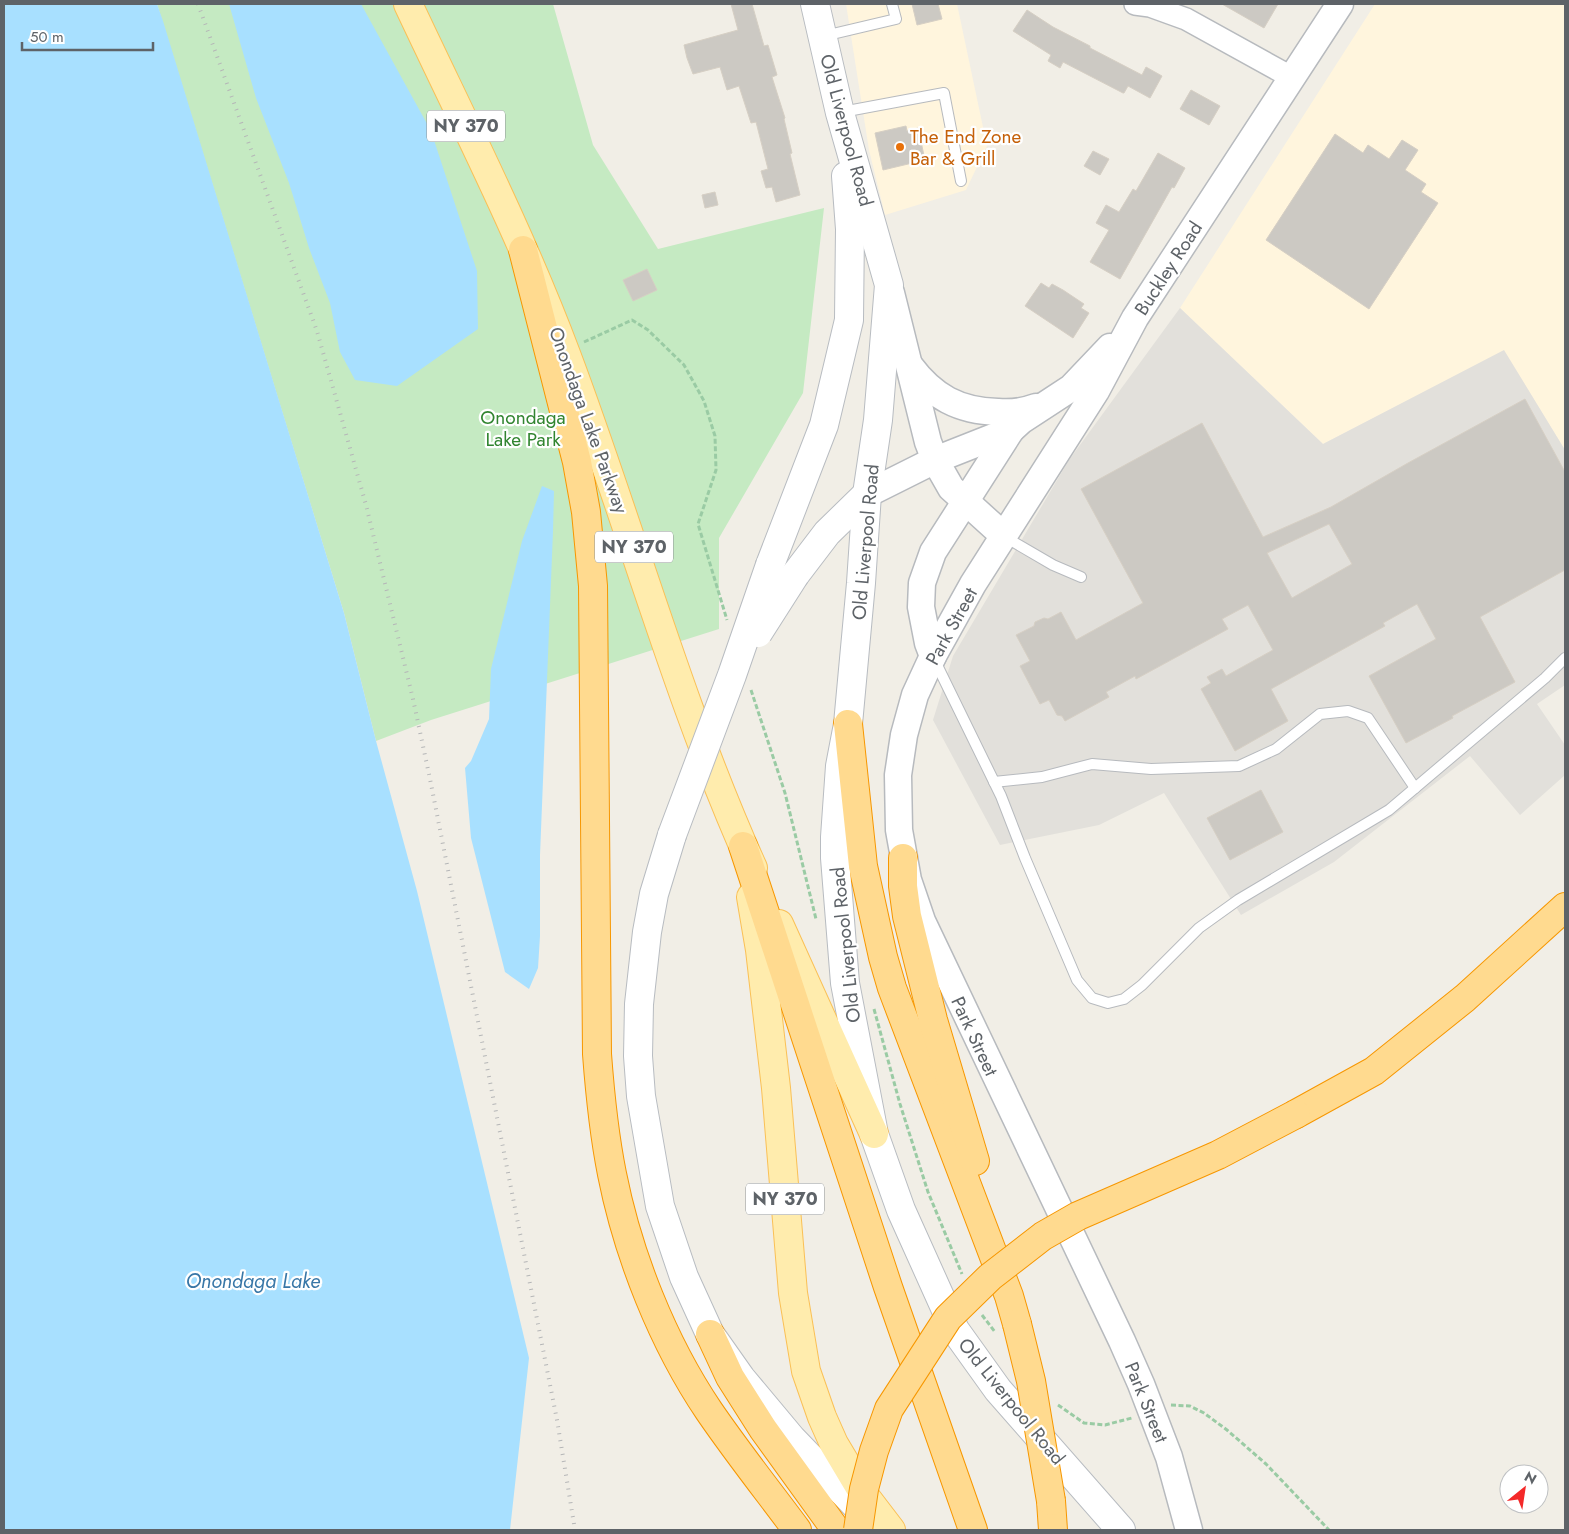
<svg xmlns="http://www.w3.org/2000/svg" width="1569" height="1534" font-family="Jost,sans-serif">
<rect width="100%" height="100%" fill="#f1eee6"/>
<g fill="#fff5dd">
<polygon points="846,4 957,4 987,146 966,190 885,215 869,150"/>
<polygon points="1375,4 1565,4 1565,450 1504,351 1323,444 1180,308"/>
</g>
<polygon fill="#e2e0db" points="1180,308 1323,444 1504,350 1565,450 1565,685 1537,704 1565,745 1565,775 1520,815 1470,756 1334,862 1241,915 1164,793 1099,825 1000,845 933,720 953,656 1069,460"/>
<polygon fill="#c5eac2" points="157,4 553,4 593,145 658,249 824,208 803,393 719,538 719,629 431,720 376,741 344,613"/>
<g fill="#a8e0ff">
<polygon points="4,4 157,4 163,21 344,613 376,741 417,891 529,1358 510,1530 4,1530"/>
<polygon points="229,4 361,4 431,131 477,271 478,329 397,386 355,380 340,352 330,303 309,248 289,183 256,98"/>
<polygon points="542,486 554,491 553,531 540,855 540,936 538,968 529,989 505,972 471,838 465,768 471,761 489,719 491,669 522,541"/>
</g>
<g fill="#ccc9c3" stroke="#d6cfc4" fill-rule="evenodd">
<polygon points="731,4 752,4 764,46 768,45 777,75 772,77 785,118 784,119 792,153 790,154 800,195 776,202 772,187 766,188 761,171 768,169 756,122 751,123 739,86 727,90 720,67 693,74 687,58 684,45 738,30"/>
<polygon points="912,4 938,4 942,19 917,25"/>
<polygon points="1222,4 1278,4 1264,28"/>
<polygon points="1027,10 1053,27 1090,46 1090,48 1142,75 1146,67 1162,76 1150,98 1128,86 1124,93 1123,93 1063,62 1060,68 1048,61 1051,55 1013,31"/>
<polygon points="1191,90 1220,106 1209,125 1180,109"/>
<polygon points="906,126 907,131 918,128 925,160 883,170 875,133"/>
<polygon points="1335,134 1363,153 1368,145 1389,159 1402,140 1418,150 1405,170 1426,184 1421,192 1438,203 1369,309 1266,240"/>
<polygon points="1093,151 1109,159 1100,175 1084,166"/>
<polygon points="1158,153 1185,168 1174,188 1172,187 1120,279 1090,262 1109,230 1096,223 1106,205 1119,212 1133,189 1136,191"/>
<polygon points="715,192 718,205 705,208 702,195"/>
<polygon points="647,269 657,290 633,301 623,280"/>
<polygon points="1041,283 1049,288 1052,284 1063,290 1084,304 1081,308 1089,313 1073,338 1025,306"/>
<path d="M1525,399L1565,472V570L1480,617L1515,682L1452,716L1453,718L1406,743L1369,676L1436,639L1417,604L1383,623L1385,626L1271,689L1288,721L1235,751L1201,689L1211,683L1207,677L1222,669L1226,676L1273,650L1248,605L1222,619L1228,629L1136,679L1135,676L1106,692L1109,697L1065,721L1062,716L1057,715L1049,700L1040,704L1020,666L1030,661L1016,635L1034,626L1035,622L1044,618L1048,619L1061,612L1076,640L1143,603L1081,489L1202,423L1263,537L1331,507L1408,463ZM1329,524L1352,564L1292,598L1267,553Z"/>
<polygon points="1261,790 1283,832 1230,860 1207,818"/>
</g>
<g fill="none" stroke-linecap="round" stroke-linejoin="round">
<g stroke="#b7babe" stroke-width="12">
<g id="service">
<polyline points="824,36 896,19 892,4"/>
<polyline points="842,112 944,93 961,181"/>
<polyline points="1005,537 1053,565 1081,577"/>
<polyline points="934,659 1001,796 1025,858 1077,980 1092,998 1108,1003 1124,999 1142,985 1199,928 1238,900 1389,810 1545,678 1565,658"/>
<polyline points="994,782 1042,777 1092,764 1151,769 1239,766 1276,749 1320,714 1348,711 1368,718 1415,788"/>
</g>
</g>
<g stroke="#b7babe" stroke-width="24">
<polyline id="minor" points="1135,4 1150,6 1186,19 1291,77"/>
</g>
<g stroke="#b7babe" stroke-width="29">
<g id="tertiary">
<polyline points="891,293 928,442 935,460 951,488 1004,536"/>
<path d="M910,366C933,397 959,411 998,412C1012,413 1023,412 1036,407"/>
<polyline points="867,494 935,460 1011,430 1022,420 1071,388 1110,347"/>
<polyline points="933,656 928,643 921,607 922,583 933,552 1011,430"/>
<polyline points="1189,1530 1169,1457 1141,1384 1122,1341 922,921 908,880 899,830 898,775 904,735 915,695 933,656 973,584 1096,391 1135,318 1340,4"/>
</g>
</g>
<g stroke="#b8bcc1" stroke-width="30">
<g id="secondary">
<polyline points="815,4 840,113 889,285 878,420 867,494 861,583 848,724 840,766 835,837 835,858 845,983 874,1134 901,1210 955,1330 998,1390 1121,1530"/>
<polyline points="770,565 824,425 849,320 850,229 846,176"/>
<polyline points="795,575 827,533 867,494"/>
<polyline points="672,835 654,894 647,932 639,1004 638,1056 641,1096 660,1206 684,1277 710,1334 741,1378 792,1439 874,1524"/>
</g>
</g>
<g stroke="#fac056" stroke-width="30">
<g id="primary">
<path d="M408,4C462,119 521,234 566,354C630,524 678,702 753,868"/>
<polyline points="751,897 760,950 776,1088 793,1293 806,1371 822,1417 834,1444 865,1496 891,1530"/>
<polyline points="779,924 874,1134"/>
</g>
</g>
<g stroke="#f79700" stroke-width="30">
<g id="motorway">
<path d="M523,250L577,462L586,512L593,586L597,1054C600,1094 604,1134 612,1174C628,1255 663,1343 709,1411C737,1452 768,1491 797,1530"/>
<polyline points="848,724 863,866 883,957 892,988 1009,1296 1017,1324"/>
<polyline points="743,846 888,1287 973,1530"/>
<polyline points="903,858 903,886 907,916 933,1020 975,1161"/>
<polyline points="1296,1114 1374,1071 1465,998 1565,907"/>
<polyline points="710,1334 730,1377 763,1429 836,1530"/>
<polyline points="1051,1501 1053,1530"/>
</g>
</g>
<g stroke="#9acba4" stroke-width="3" stroke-dasharray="5 2.5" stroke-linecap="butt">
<polyline points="584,342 632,320 648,330 684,365 704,401 715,436 716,470 698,524 727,620"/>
<polyline points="751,690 785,793 816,919"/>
<polyline points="874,1009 900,1104 928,1192 962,1274"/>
<polyline points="982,1315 995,1332"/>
<polyline points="1058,1405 1084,1423 1105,1425 1132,1418"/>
<polyline points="1171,1405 1190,1406 1204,1413 1227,1430 1266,1464 1329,1530"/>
</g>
<use href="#service" stroke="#fff" stroke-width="10"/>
<use href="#minor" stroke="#fff" stroke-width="21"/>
<use href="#tertiary" stroke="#fff" stroke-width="26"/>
<use href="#secondary" stroke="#fff" stroke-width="28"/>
<use href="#primary" stroke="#ffecad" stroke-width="28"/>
<use href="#motorway" stroke="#ffda8f" stroke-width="28"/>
<polyline stroke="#b5b6b7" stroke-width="4" stroke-dasharray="1 6" stroke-linecap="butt" points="198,4 317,331 366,505 413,699 430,779 557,1420 575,1530"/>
<g stroke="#b8bcc1" stroke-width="30" stroke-linecap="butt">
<g id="secondary-bridge">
<polyline points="758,633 795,575"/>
<polyline points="672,835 732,675 770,565"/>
</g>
</g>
<g stroke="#f79700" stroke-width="30" stroke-linecap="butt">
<g id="motorway-bridge">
<polyline points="1017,1324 1031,1381 1051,1501"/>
<polyline points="858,1530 864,1489 874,1451 889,1409 948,1318 990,1277 1043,1236 1078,1216 1218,1155 1296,1114"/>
</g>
</g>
<use href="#secondary-bridge" stroke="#fff" stroke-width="28"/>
<use href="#motorway-bridge" stroke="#ffda8f" stroke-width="28"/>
</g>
<circle fill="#e8710a" stroke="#fff" stroke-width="2" cx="900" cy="147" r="5"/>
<g text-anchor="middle" stroke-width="4.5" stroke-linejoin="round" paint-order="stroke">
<g fill="#fff" stroke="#8e9295" stroke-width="1">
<rect x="427" y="110.5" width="78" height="31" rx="4"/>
<rect x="595" y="531.5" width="78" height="31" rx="4"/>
<rect x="746" y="1183.5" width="78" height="31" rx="4"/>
</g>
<g font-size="18" font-weight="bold" fill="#5e6368">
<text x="466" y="132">NY 370</text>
<text x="634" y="553">NY 370</text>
<text x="785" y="1205">NY 370</text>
</g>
<g font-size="19" fill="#5e6368" stroke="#fff">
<text transform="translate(847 130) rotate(75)" y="7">Old Liverpool Road</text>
<text transform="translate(1168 268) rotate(-57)" y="7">Buckley Road</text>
<text transform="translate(589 420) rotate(70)" y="7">Onondaga Lake Parkway</text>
<text transform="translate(865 542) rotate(-85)" y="7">Old Liverpool Road</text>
<text transform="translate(951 626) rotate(-61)" y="7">Park Street</text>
<text transform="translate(845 945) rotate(-96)" y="7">Old Liverpool Road</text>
<text transform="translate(975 1036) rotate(65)" y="7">Park Street</text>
<text transform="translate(1012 1401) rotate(51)" y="7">Old Liverpool Road</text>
<text transform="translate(1147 1402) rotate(68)" y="7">Park Street</text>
</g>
<g font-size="19" fill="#c56008" stroke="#fff" text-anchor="start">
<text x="910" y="143">The End Zone<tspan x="910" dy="22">Bar &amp; Grill</tspan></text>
</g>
<g font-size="19" fill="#318530" stroke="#fff">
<text x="523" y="424">Onondaga<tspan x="523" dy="22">Lake Park</tspan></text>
</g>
<g font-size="20" font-style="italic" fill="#3877a7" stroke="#fff">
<text x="253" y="1288">Onondaga Lake</text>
</g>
</g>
<rect width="1569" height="1534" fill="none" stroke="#5e6368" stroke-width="10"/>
<g transform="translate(1524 1489) rotate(30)"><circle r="24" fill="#ffffff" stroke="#bfc1c3"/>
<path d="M0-4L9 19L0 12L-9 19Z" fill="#f42929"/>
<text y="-8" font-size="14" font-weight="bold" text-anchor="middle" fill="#5e6368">N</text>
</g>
<path d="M22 42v8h131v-8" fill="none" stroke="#5e6368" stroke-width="2.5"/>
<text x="30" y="42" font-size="15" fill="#5e6368" stroke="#ffffff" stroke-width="4" paint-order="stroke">50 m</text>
</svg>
